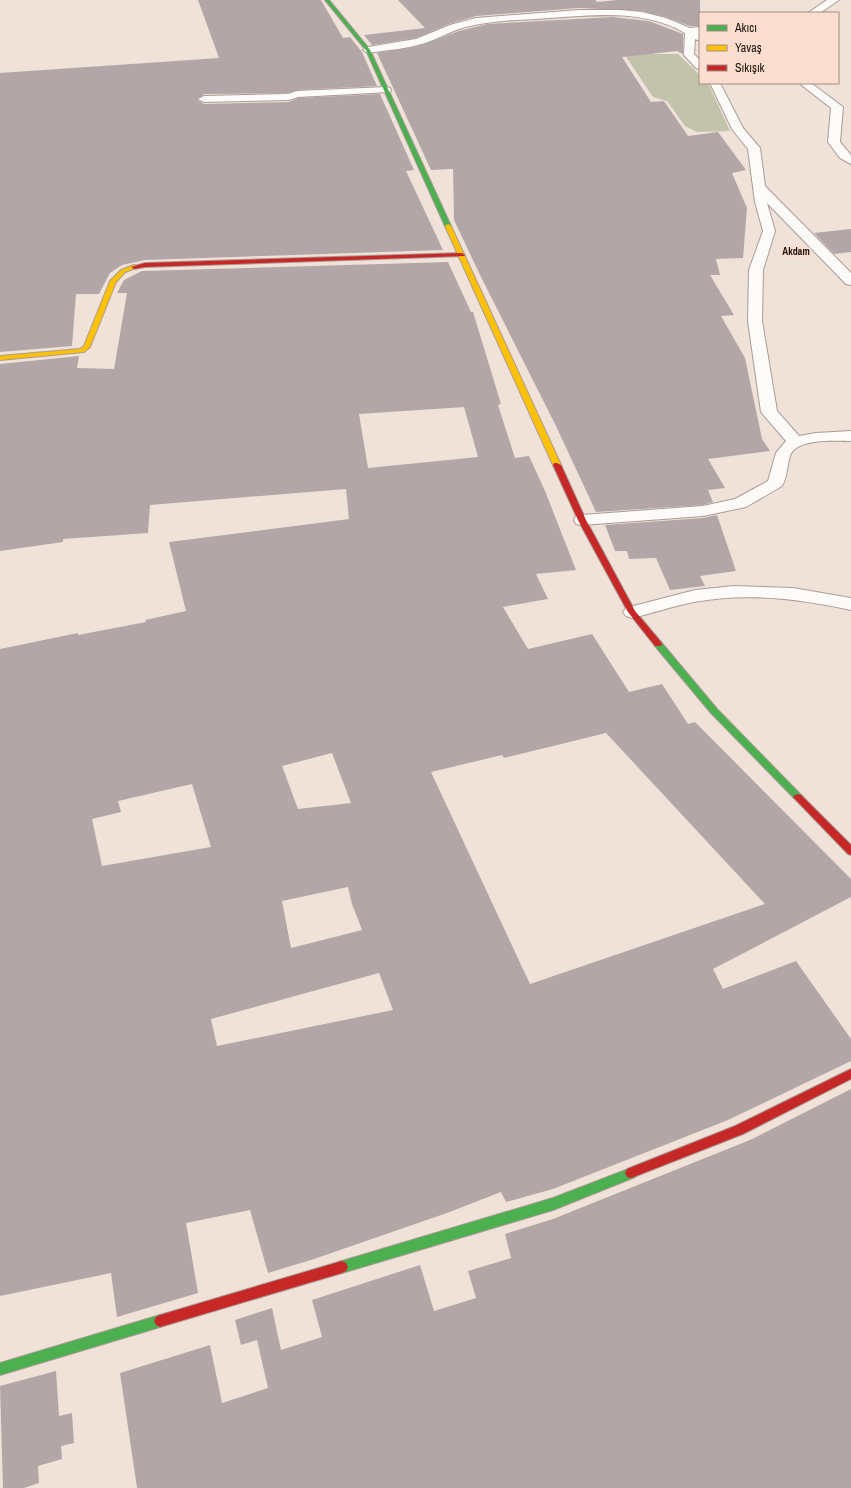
<svg xmlns="http://www.w3.org/2000/svg" width="851" height="1488" font-family="'Archivo Narrow',sans-serif">
<rect width="100%" height="100%" fill="#f1e2d9"/>
<polygon fill="#c1c3ab" points="647,50 655,54 678,54 700,75 700,83 708,83 730,131 697,132 685,126 667,101 653,97 623,52"/>
<g fill="#b3a6a6" fill-rule="evenodd">
<polygon points="198,0 321,0 343,38 350,37 362,52 377,86 297,90 288,93 204,94 197,100 204,104 289,102 298,98 380,94 414,170 406,171 443,250 145,260 122,265 110,273 99,294 76,294 72,346 0,352 0,73 219,58"/>
<polygon points="398,0 595,0 597,2 617,0 700,0 700,26 690,26 666,17 642,11 579,8 476,16 449,24 416,38 372,45 364,35 425,28"/>
<polygon points="612,17 649,21 683,34 683,54 677,51 622,57 651,102 664,101 688,136 718,132 746,170 732,173 747,208 743,258 716,259 720,275 710,275 734,315 721,316 745,358 762,439 770,451 708,459 725,488 708,490 713,502 703,505 596,512 556,426 480,275 454,220 453,169 431,170 377,53 418,46 459,31 487,24"/>
<polygon points="851,229 851,252 834,254 814,233"/>
<path d="M448,262L471,312H473L501,404L498,405L515,458L529,456L545,491L576,570L536,574L548,599L503,607L528,649L592,634L629,692L662,684L688,724L695,722L851,879V897L713,969L723,989L796,961L851,1039V1061L728,1120L553,1189L506,1202L501,1192L447,1213L314,1259L268,1273L250,1210L186,1223L198,1293L117,1317L111,1273L0,1296V649L78,633V635L146,622L145,620L186,611L169,542L349,519L346,489L150,505L148,533L63,539V542L0,551V364L79,356L77,368L114,369L127,293H117L124,280L142,271ZM464,407L478,457L368,468L359,414ZM606,733L765,904L530,984L431,772L502,755L504,758ZM332,753L351,803L298,809L282,766ZM192,784L211,847L102,866L92,819L121,812L118,801ZM348,887L352,904L362,930L291,948L282,901ZM379,973L393,1010L217,1046L211,1019Z"/>
<polygon points="717,515 736,571 700,576 705,586 670,590 656,558 629,559 627,551 615,551 605,525 703,518"/>
<polygon points="851,1089 851,1488 137,1488 120,1373 210,1345 222,1403 268,1388 257,1340 241,1345 235,1320 272,1308 281,1350 322,1337 312,1300 420,1265 434,1311 476,1298 468,1271 511,1258 505,1234 553,1219 750,1140"/>
<polygon points="56,1371 59,1416 72,1413 74,1443 61,1446 62,1459 38,1466 39,1483 24,1488 3,1488 0,1386"/>
</g>
<g fill="none" stroke-linecap="round" stroke-linejoin="round">
<g stroke="#a89c95" stroke-width="2">
<g id="street">
<polygon points="827,0 839,0 820,13 808,13"/>
<path d="M579,10H621L642,12L666,18L690,28L700,27V41L695,39L694,54L700,60V69L696,68L684,55L685,33C640,7 586,16 536,19C514,20 492,21 470,26C454,29 440,38 425,43C406,49 387,50 368,53L363,50L368,47L416,39L450,25L476,18Z"/>
<path d="M710,83H720L743,128L760,148L765,186L851,273V285L846,284L767,203L775,231L763,270L762,321L777,411L799,436L816,433L851,431V441C835,441 796,438 790,456C787,466 787,478 782,486L746,507L703,516L582,525L576,524L574,520L576,516L582,515L703,506L735,499L768,481L776,453L786,441L761,412L748,321L749,270L763,231L755,202L748,149L732,129Z"/>
<polygon points="799,83 811,83 843,107 840,142 851,155 851,164 840,158 828,142 831,108"/>
<polygon points="386,87 390,88 391,90 390,92 298,97 289,100 204,102 198,99 204,96 288,94 297,91"/>
<path d="M734,586L793,588L851,598V610C800,599 746,592 694,602C673,606 653,613 632,618L626,616L623,612L626,608L695,590Z"/>
</g>
</g>
<g stroke="#a89c95" stroke-width="2">
<g id="fast">
<polygon points="325,0 329,0 370,50 451,226 450,227 445,226 366,50"/>
<polygon points="658,641 661,642 717,709 801,795 803,797 801,799 795,799 711,713 655,646 654,644"/>
<polygon points="631,1168 635,1169 637,1173 635,1177 553,1210 342,1273 338,1271 336,1267 338,1263 342,1261 553,1198"/>
<polygon points="160,1315 164,1317 166,1321 164,1325 160,1327 0,1375 0,1363"/>
</g>
</g>
<g stroke="#a89c95" stroke-width="2">
<g id="slow">
<polygon points="448,224 451,226 561,465 560,467 557,467 553,465 445,226"/>
<polygon points="134,265 136,266 136,268 125,272 116,282 90,347 84,352 0,360 0,356 80,349 84,346 110,281 121,270"/>
</g>
</g>
<g stroke="#a89c95" stroke-width="2">
<g id="jam">
<polygon points="462,253 465,255 464,256 145,267 134,269 131,267 145,263"/>
<polygon points="554,463 557,463 561,465 586,520 635,611 661,642 662,644 661,646 655,646 628,612 578,520 553,465"/>
<polygon points="798,794 801,795 851,845 851,855 848,854 795,799 793,797 795,795"/>
<polygon points="851,1069 851,1079 743,1134 631,1178 627,1177 625,1173 627,1169 735,1126"/>
<polygon points="342,1261 346,1263 348,1267 346,1271 342,1273 160,1327 156,1325 154,1321 156,1317 160,1315"/>
</g>
</g>
<use href="#street" fill="#fdfbf9" fill-rule="evenodd"/>
<use href="#fast" fill="#4caf50" fill-rule="evenodd"/>
<use href="#slow" fill="#ffc107" fill-rule="evenodd"/>
<use href="#jam" fill="#c62828" fill-rule="evenodd"/>
</g>
<g text-anchor="middle" stroke-width="4" stroke-linejoin="round" paint-order="stroke">
<g font-size="10" font-weight="bold" fill="#180e09" stroke="#fbdecf">
<text x="796" y="255">Akdam</text>
</g>
</g>
<rect x="699" y="12" width="140" height="72" fill="#fbdecf" stroke="#a08b80"/>
<rect x="707" y="25" width="20" height="6" fill="#4caf50" stroke="#a08b80"/>
<text x="735" y="32" font-size="12" fill="#180e09">Akıcı</text>
<rect x="707" y="45" width="20" height="6" fill="#ffc107" stroke="#a08b80"/>
<text x="735" y="52" font-size="12" fill="#180e09">Yavaş</text>
<rect x="707" y="65" width="20" height="6" fill="#c62828" stroke="#a08b80"/>
<text x="735" y="72" font-size="12" fill="#180e09">Sıkışık</text>
</svg>
